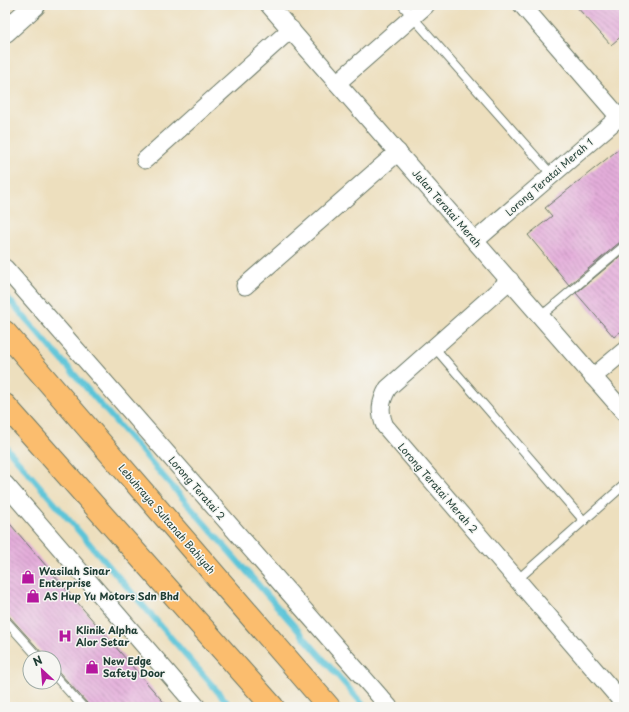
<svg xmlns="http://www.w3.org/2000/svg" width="629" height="712" font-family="'Playpen Sans',sans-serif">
<defs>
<pattern id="building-back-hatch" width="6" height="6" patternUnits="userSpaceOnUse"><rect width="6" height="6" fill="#e4adda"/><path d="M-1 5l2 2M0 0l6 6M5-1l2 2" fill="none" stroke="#b88eb2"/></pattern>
</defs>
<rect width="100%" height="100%" fill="#f6f6f2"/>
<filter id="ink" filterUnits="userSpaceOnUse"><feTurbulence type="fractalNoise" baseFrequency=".025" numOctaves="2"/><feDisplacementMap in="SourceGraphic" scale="8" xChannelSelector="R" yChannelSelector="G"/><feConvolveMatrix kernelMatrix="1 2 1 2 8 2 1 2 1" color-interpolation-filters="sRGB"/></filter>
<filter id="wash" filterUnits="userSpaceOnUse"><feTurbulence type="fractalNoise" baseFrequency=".012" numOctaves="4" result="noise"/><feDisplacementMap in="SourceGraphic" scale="16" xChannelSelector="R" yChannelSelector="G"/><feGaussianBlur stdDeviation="0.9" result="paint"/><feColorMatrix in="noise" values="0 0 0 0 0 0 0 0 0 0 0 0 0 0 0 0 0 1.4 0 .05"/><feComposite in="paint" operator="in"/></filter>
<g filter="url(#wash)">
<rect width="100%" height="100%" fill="#eddfbe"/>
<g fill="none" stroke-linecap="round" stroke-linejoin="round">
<g stroke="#5bc4d8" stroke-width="6">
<polyline points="5,295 365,707"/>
<polyline points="5,446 231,707"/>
</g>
</g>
<g id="blocks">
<g fill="url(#building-back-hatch)">
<polygon points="575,5 624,5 624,34 611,45"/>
<polygon points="624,145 624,241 620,242 569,285 528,235 552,216 545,208"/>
<polygon points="624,253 624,329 614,337 576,293"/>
<polygon points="5,518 138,673 168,707 88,707 87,703 58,671 54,670 54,658 44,658 43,654 9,616 6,615"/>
</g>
</g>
</g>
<g filter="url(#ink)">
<use href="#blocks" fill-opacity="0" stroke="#677664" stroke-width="1"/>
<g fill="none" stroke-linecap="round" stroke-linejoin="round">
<g stroke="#677664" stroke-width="10">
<g id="service">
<polyline points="402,5 552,175"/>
<polyline points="541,316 624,246"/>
<polyline points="434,347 584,521"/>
<polyline points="517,580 624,485"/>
<polyline points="5,620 39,658"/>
<polyline points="54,675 83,707"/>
</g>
</g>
<g stroke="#677664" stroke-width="19">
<g id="minor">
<polyline points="269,5 624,412"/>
<polyline points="522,5 619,117"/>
<polyline points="337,83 426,5"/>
<polyline points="145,160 291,29"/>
<polyline points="475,241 624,113"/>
<polyline points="5,268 389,707"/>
<path d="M510,280L388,388C380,402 379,412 385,426L624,704"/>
<polyline points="245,286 398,152"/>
<polyline points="593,377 624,351"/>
<polyline points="5,484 197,707"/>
</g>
</g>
<g stroke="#677664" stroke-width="23">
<polyline id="tertiary" points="5,32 35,5"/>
</g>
<g stroke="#677664" stroke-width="24">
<g id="primary">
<polyline points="5,332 329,707"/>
<polyline points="5,405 273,707"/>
</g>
</g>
<use href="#service" stroke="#fff" stroke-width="8"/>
<use href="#minor" stroke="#fff" stroke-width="17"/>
<use href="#tertiary" stroke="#fff" stroke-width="21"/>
<use href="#primary" stroke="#fbbd6e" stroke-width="22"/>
</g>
</g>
<defs>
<g id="shop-bare" transform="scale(1.08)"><path d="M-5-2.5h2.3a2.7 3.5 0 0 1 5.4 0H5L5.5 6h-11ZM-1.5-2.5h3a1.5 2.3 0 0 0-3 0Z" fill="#b5179e" stroke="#f6f6f2" stroke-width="2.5" paint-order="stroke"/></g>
<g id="hospital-bare" transform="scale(1.08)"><path d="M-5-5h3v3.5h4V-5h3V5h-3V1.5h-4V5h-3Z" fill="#b5179e" stroke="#f6f6f2" stroke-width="2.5" paint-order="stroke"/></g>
</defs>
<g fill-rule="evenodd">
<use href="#shop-bare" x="28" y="577"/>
<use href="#shop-bare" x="33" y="596"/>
<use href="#hospital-bare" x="65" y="636"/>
<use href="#shop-bare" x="92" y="667"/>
</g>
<g text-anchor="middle" stroke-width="3" stroke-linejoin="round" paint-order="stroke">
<g font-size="10" fill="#1f3d34" stroke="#f6f6f2">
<text transform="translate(549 177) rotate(-41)" y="4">Lorong Teratai Merah 1</text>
<text transform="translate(447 208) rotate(49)" y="4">Jalan Teratai Merah</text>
<text transform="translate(197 488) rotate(49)" y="4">Lorong Teratai 2</text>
<text transform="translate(438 488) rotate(49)" y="4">Lorong Teratai Merah 2</text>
<text transform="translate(167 519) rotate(49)" y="4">Lebuhraya Sultanah Bahiyah</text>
</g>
<g font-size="10" font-weight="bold" fill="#1f3d34" stroke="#f6f6f2" text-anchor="start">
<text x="39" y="575">Wasilah Sinar<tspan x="39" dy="12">Enterprise</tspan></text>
<text x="44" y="600">AS Hup Yu Motors Sdn Bhd</text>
<text x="76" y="634">Klinik Alpha<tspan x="76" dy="12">Alor Setar</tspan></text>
<text x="103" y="665">New Edge<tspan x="103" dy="12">Safety Door</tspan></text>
</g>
</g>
<rect width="629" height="712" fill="none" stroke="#f6f6f2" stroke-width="20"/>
<g transform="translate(42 670) rotate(334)"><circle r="19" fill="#f6f6f2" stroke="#a0aca6"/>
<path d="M0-3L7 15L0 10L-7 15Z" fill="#b5179e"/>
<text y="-6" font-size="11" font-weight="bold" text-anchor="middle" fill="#1f3d34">N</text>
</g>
</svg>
